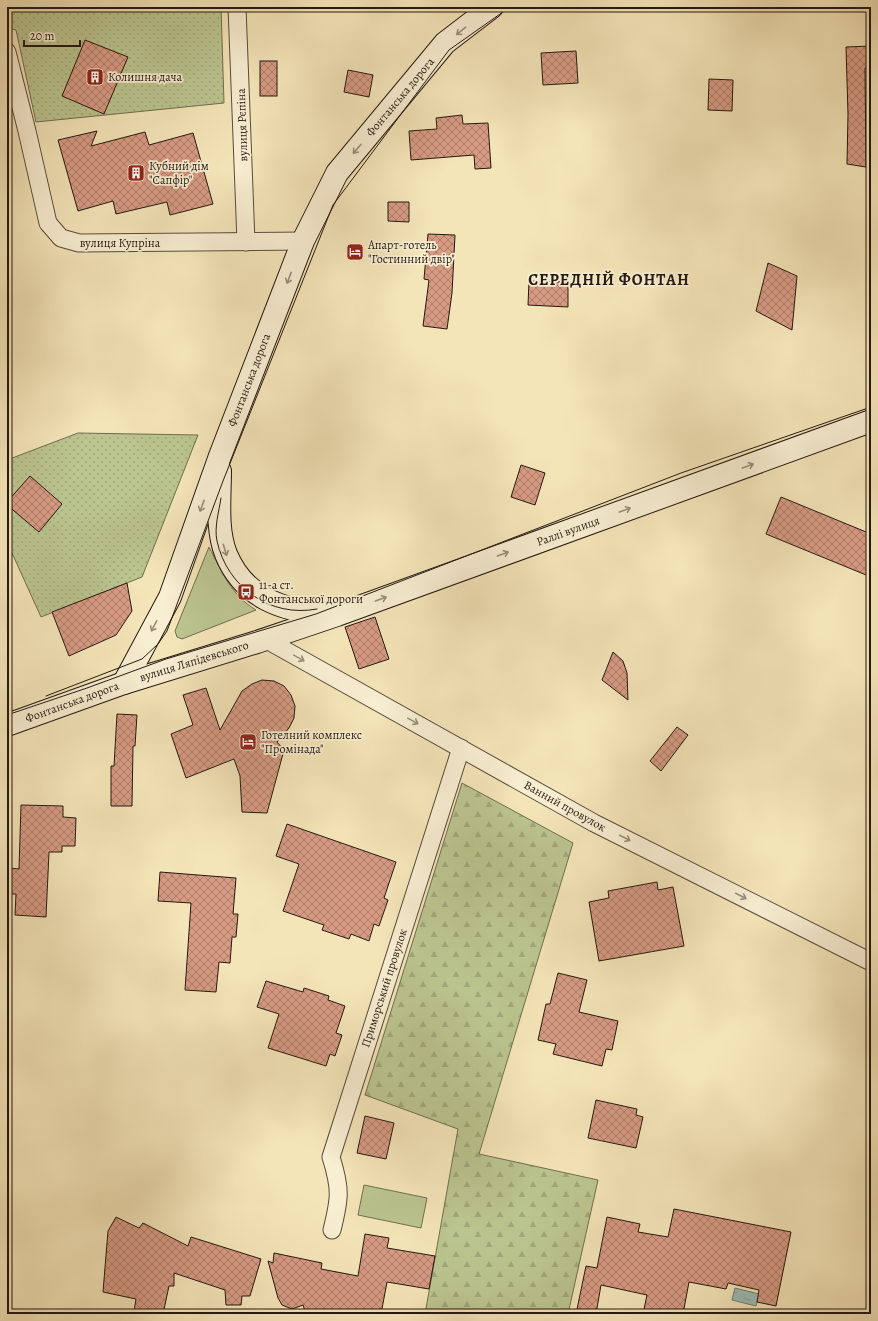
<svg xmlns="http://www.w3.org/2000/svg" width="878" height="1321" font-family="Alegreya,serif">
<defs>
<pattern id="forest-firs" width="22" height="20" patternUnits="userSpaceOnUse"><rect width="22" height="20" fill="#bbc590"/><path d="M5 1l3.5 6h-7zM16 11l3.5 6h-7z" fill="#a1a87b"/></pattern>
<pattern id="park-dots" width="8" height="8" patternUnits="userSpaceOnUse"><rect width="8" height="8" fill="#bbc590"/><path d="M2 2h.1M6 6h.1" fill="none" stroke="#a1a87b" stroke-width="1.8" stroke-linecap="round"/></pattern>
<pattern id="water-ripples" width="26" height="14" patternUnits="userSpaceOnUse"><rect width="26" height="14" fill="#9dbdb6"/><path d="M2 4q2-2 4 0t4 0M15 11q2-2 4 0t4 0" fill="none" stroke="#87a29b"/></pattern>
<pattern id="building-cross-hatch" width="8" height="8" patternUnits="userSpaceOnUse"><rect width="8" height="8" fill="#d79b84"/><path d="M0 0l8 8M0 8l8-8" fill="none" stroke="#ae7d6a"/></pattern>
</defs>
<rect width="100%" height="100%" fill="#f4e5b9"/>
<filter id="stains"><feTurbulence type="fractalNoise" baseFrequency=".005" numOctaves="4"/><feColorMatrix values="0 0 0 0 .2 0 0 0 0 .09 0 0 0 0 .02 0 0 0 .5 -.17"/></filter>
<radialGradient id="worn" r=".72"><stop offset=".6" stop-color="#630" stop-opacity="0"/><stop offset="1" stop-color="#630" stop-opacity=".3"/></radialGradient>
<g fill="#bbc590" stroke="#706e50">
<path d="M209,547C222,572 231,595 256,610L182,639L177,637L175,631Z"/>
<polygon points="364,1185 427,1198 421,1228 358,1215"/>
</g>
<polygon fill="url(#forest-firs)" stroke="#706e50" points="462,783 573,843 479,1154 598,1180 568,1314 425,1314 458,1129 365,1095"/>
<g fill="url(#park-dots)" stroke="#706e50">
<polygon points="7,7 221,7 224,103 36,122 16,30 7,28"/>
<polygon points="78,433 198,435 142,577 41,617 7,542 7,460"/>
</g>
<polygon fill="url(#water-ripples)" stroke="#6d7b73" points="735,1288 759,1294 756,1306 732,1300"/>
<g fill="url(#building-cross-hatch)" stroke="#25180f">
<polygon points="85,40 128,57 104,114 62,96"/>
<polygon points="871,46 871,69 865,68 866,167 847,164 848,114 846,47"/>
<polygon points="576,51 578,83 543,85 541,53"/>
<rect x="260" y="61" width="17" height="35"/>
<polygon points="348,70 373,75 369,97 344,92"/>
<polygon points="709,79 733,80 732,111 708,110"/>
<polygon points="462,115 463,124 488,123 491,168 475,169 474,155 411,160 409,131 437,129 436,118"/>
<polygon points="97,131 91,146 145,132 149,145 193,133 213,204 170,215 167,202 116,214 113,201 78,211 58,140"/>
<polygon points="388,202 409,202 409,222 388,221"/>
<polygon points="428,234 455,235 452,293 447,329 423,326 429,280 424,279"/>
<polygon points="768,263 797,276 792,330 756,311"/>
<polygon points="529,281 568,282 568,307 528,305"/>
<polygon points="521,465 545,473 535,505 511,497"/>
<polygon points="30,476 62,504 39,532 7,505 7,502"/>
<polygon points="781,497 871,534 871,577 766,534"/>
<polygon points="127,583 132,611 116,635 69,656 52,612"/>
<polygon points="375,617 389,659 359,669 345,627"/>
<polygon points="613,652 623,661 627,673 628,700 602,680"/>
<polygon points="262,680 274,681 284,686 291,695 295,706 294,718 289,728 277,742 284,750 267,813 242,812 240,776 234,759 186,778 171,734 193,725 183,695 206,688 220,730 242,691 252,684"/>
<polygon points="117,714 137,715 135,746 133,746 132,806 111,806 111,766 114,766"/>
<polygon points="677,727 688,735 661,771 650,761"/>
<polygon points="21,805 63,806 63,817 76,818 75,846 62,846 62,852 49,852 46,917 15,915 16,894 9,894 10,868 19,869"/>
<polygon points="287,824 396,862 384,898 388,900 379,926 374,924 369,941 351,934 349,939 322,930 324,925 283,911 299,864 276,856"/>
<polygon points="160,872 236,878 233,914 238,914 236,937 232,937 230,963 219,962 216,992 185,990 191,903 158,901"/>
<polygon points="657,882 658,890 673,887 684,946 599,961 589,902 609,898 608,891"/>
<polygon points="558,973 587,980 579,1012 618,1021 612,1050 606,1049 602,1066 553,1054 556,1044 538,1040 546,1004 550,1004"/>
<polygon points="266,981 303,992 304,988 329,996 328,1000 345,1006 336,1033 342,1035 335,1056 330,1054 326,1066 268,1048 279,1014 257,1007"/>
<polygon points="596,1100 637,1109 636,1115 643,1117 636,1148 588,1138"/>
<polygon points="365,1116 394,1123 386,1159 357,1153"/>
<polygon points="674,1209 791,1232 776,1306 757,1302 759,1290 728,1283 726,1289 689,1282 683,1314 643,1314 647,1295 601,1285 596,1314 576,1314 586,1266 597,1268 607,1217 640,1224 638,1232 668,1237"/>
<polygon points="116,1217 139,1228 143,1223 188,1246 191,1237 261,1259 250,1296 242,1296 241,1305 226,1305 225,1290 174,1273 174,1286 169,1286 163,1314 147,1314 134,1311 136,1299 103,1292 108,1231"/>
<polygon points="365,1234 389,1238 387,1248 435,1256 429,1289 387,1282 381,1314 306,1314 303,1305 292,1309 282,1305 278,1298 268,1261 273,1263 274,1253 322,1263 321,1269 358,1276"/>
</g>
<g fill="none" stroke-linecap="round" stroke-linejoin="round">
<g stroke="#594b3a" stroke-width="19">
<g id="street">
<polyline points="237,7 246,242"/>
<polyline points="7,52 27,131 48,223 61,238 79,243 303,241"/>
<polyline points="265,639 594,823 871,962"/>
<path d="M332,1230C340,1198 341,1189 331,1157L461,748"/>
</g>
</g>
<g stroke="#25180f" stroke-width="24">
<g id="secondary">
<path d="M220,471C220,497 216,529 226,554C244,598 283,611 327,614"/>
<polyline points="124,683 170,597 220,456 303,241 337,173 445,43 492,7"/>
<polyline points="7,725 124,683 257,642 337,615 871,421"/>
</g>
</g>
<use href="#street" stroke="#f8eed2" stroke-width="17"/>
<use href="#secondary" stroke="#f8eed2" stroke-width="22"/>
<g stroke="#25180f" stroke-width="1">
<path d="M221,498C219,512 214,527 217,541C227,587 270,618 317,609"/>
<polyline points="46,696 142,659 158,644 167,631 223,481 333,205 449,50 510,7"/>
<polyline points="7,715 87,688 166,659 316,614 681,473 871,407"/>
</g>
</g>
<defs><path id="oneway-shaft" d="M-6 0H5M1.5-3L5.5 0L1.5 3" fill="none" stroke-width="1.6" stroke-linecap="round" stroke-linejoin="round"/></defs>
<g stroke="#998e7a">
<use href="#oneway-shaft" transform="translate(461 31) rotate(141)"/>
<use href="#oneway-shaft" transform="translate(357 149) rotate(130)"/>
<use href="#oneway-shaft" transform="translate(289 278) rotate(111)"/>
<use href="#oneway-shaft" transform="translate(748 466) rotate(-20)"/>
<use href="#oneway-shaft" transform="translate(202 506) rotate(110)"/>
<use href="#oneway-shaft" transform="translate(625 510) rotate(-20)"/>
<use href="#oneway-shaft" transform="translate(225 550) rotate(73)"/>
<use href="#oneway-shaft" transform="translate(503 554) rotate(-20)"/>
<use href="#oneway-shaft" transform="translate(381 599) rotate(-20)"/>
<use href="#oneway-shaft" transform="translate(154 626) rotate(118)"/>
<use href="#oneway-shaft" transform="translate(299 658) rotate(29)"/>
<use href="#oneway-shaft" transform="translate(413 721) rotate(29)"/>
<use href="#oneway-shaft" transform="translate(625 838) rotate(27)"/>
<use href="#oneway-shaft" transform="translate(741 896) rotate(27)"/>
</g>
<defs>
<g id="building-square" transform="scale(0.9)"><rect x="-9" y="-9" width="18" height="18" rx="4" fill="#8f2418" stroke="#f8eed2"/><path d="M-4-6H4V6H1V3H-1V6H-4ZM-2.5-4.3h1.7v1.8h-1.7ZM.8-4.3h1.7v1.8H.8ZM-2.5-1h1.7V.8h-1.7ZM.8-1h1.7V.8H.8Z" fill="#fff"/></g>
<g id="hotel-square" transform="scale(0.9)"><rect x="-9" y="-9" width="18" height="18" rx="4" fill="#8f2418" stroke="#f8eed2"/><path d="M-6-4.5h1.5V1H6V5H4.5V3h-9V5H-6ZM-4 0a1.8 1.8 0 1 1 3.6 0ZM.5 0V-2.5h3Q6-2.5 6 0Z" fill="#fff"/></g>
<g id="bus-square" transform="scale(0.9)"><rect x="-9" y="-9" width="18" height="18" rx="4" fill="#8f2418" stroke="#f8eed2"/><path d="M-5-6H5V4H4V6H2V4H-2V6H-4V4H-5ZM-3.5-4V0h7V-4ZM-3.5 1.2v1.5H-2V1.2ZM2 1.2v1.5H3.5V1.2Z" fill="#fff"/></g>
</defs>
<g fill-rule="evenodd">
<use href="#building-square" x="95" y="77"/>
<use href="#building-square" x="136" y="173"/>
<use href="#hotel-square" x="355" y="252"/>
<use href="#bus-square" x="246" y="592"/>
<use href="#hotel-square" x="248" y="742"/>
</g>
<g text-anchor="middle" stroke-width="3.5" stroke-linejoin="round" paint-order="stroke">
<g font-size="12" fill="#25180f" stroke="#f8eed2" text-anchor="start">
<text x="108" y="81">Колишня дача</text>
<text x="149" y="170">Кубний дім<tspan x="149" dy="14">"Сапфір"</tspan></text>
<text x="368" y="249">Апарт-готель<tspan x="368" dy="14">"Гостинний двір"</tspan></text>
<text x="259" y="589">11-а ст.<tspan x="259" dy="14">Фонтанської дороги</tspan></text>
<text x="261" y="739">Готелний комплекс<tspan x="261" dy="14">"Промінада"</tspan></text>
</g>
<g font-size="12" fill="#25180f" stroke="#f8eed2">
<text transform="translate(400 97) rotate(-50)" y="4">Фонтанська дорога</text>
<text transform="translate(242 125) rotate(-92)" y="4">вулиця Рєпіна</text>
<text x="120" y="247">вулиця Купріна</text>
<text transform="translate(249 380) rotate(-69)" y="4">Фонтанська дорога</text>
<text transform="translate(568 531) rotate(-20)" y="4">Раллі вулиця</text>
<text transform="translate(194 661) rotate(-17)" y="4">вулиця Ляпідевського</text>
<text transform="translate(72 702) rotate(-20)" y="4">Фонтанська дорога</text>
<text transform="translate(565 806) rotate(29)" y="4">Ванний провулок</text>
<text transform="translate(384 988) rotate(-72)" y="4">Приморський провулок</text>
</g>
<g font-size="16" font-weight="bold" letter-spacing="1" fill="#25180f" stroke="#f8eed2">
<text x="609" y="285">СЕРЕДНІЙ ФОНТАН</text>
</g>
</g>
<rect width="878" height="1321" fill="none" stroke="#f4e5b9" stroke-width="24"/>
<rect x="8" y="8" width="862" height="1305" fill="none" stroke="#25180f" stroke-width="2"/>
<rect x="12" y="12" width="854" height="1297" fill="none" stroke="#25180f"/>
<path d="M24 40v6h56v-6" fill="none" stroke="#25180f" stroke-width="2"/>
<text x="30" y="40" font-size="12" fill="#25180f" stroke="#f8eed2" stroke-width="3" paint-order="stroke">20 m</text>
<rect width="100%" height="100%" filter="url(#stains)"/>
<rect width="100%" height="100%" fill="url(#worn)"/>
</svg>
